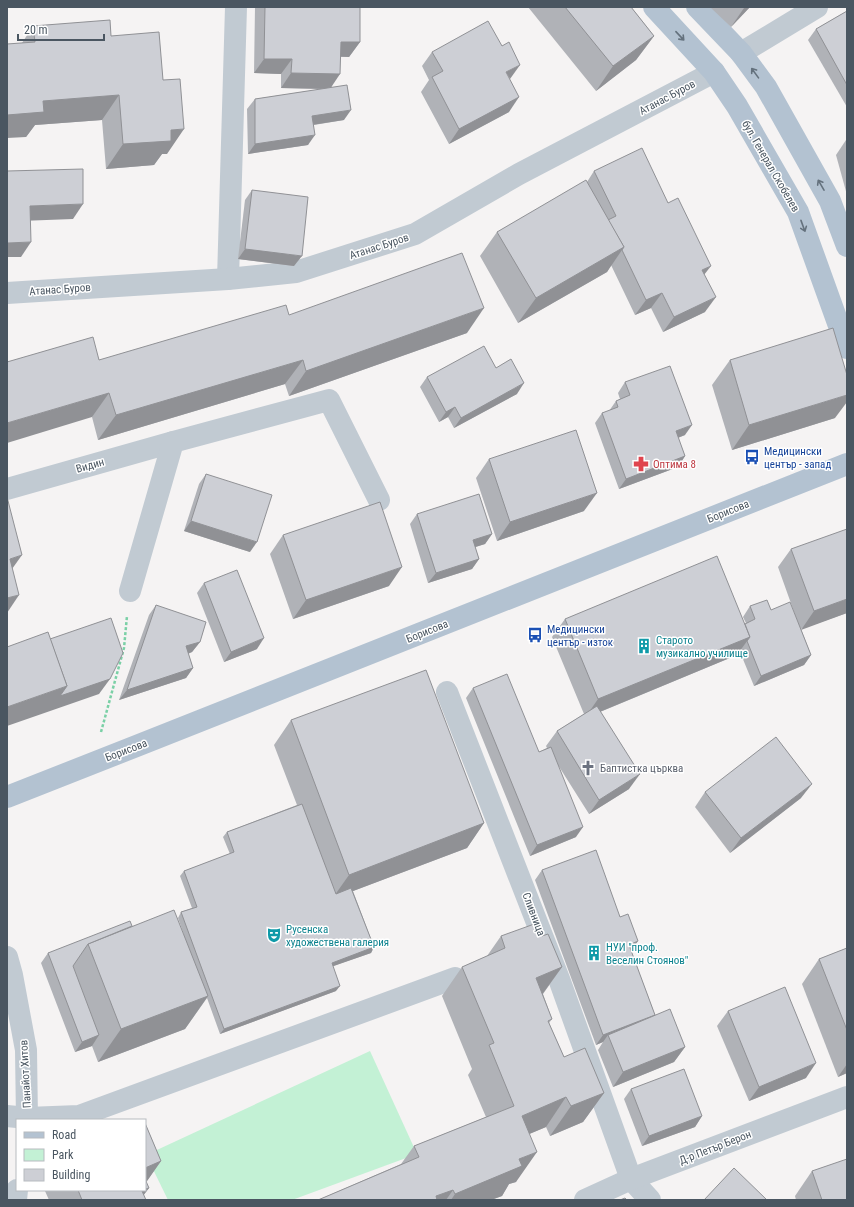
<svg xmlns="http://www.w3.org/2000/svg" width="854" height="1207" font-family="'Roboto Condensed',sans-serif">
<rect width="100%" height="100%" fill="#f5f3f3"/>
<polygon fill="#c3f1d5" points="370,1051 417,1154 292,1200 168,1200 146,1155"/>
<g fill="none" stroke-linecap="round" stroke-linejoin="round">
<polyline stroke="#7ad0a6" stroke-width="2.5" stroke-dasharray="3 2" stroke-linecap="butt" points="101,732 124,648 127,616"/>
<g stroke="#c1cad2" stroke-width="22">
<polyline points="741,53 817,7"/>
<polyline points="228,279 236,7"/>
<polyline points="7,293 228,279 296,272 415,234 519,174 714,72"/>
<polyline points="7,489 173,442"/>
<polyline points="130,591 173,442 329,400 379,500"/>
<polyline points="447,692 559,979 631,1179 650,1200"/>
<polyline points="7,957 12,975 26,1050 27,1120"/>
<polyline points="7,1116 27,1118 79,1116 455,978"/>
<polyline points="16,1200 17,1190"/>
<polyline points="585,1200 631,1179 847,1097"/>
</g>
<g stroke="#b3c2d1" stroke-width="22">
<polyline points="654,7 714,72 737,106 798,212 847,348"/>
<polyline points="697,7 741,53 766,87 830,201 847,246"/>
<polyline points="7,797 139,745 847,464"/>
</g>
</g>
<g fill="#b0b2b7">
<polygon points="255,7 360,7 360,42 349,57 341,57 331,88 344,120 314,125 308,145 248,154 247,109 255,99 322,89 281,88 281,74 254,73"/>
<polygon points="528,7 631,7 654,36 636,60 596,91"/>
<polygon points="710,7 750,7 731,27"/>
<polygon points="847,11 847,107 808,40 816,29"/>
<polygon points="33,26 111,36 167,154 162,154 154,165 106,169 102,120 35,125 26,137 22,43"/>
<polygon points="432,52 510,80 509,112 449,144 421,92 429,80 422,66"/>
<polygon points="846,140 847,140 847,195 836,155"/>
<polygon points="594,171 668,203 704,274 705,312 663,332 651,308 635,315 611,265 607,272 518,323 480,256 497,232 587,182"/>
<polygon points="252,190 294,266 238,259 245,200"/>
<polygon points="289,315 467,333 289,396 285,384 98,440 92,417 99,360"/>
<polygon points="730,360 835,418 732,450 712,385"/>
<polygon points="496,368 517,394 454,428 448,417 439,422 420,387 427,377"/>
<polygon points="625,382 685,435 678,438 685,456 678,467 619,489 595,423 602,413 609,411 616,401 620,399 618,393"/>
<polygon points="489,459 584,511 497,541 476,478"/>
<polygon points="206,474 250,552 184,531 199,484"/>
<polygon points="417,514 492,534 485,544 475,547 479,559 472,569 428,583 410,524"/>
<polygon points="283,535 389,586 293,619 270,554"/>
<polygon points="791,549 847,613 801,629 811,655 804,665 754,686 740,652 737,655 600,712 629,789 589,814 558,765 576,837 530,856 466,698 473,688 539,752 547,748 546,746 557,731 584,714 552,637 565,619 745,624 746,623 743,617 750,606 771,610 798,623 778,567"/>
<polygon points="204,583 257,649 224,662 197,593"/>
<polygon points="156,605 200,642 192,652 188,654 193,668 186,678 119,700 149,615"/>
<polygon points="291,720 484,823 467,848 353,891 374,947 371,953 333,966 336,991 220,1034 207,998 185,1029 98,1062 92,1046 75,1052 41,963 48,953 132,926 184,935 178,918 181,912 192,908 180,876 184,871 230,854 223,837 227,832 297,805 274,745"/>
<polygon points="705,792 801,798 730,853 695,807"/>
<polygon points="542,870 631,951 655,1015 685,1047 674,1062 613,1087 598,1050 603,1042 596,1045 535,880"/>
<polygon points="501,936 542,936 562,967 543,994 552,1019 549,1023 564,1057 604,1093 583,1122 550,1136 546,1127 529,1134 516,1182 509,1184 502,1196 491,1200 318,1200 401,1164 414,1146 486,1117 468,1075 472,1069 442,996 462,967 487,956"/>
<polygon points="847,948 847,1073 838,1077 802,984 819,959"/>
<polygon points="728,1011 806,1078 749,1101 717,1026"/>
<polygon points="631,1089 702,1116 695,1127 642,1146 624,1099"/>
<polygon points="145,1123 161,1161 146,1182 149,1188 143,1195 146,1200 49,1200 45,1191 46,1190 145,1190"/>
<polygon points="812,1171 847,1200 796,1200 795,1196"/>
</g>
<g fill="#909195">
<polygon points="745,7 750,7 731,27 744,8"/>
<polygon points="654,36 636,60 596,91 613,66"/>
<polygon points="341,42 360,42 349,57 331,56"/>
<polygon points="264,59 292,59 281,74 254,73"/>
<polygon points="520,65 510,79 506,72"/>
<polygon points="291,73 340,74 330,89 281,88"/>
<polygon points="119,95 102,120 35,125 26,137 7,138 7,115 43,101"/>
<polygon points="519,97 509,112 449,144 459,129"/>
<polygon points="351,110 344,120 305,126 312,116"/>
<polygon points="184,129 167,154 162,154 154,165 106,169 123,144 171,130"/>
<polygon points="315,135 308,145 248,154 255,144"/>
<polygon points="83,204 73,219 20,221 30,206"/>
<polygon points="31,242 21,257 7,257 7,243"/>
<polygon points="624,247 607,272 518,323 536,298"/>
<polygon points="245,249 302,256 294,266 238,259"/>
<polygon points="711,266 700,280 702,270"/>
<polygon points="662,293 651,308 635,315 646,300"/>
<polygon points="716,297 705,312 663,332 674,317"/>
<polygon points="484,308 467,333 289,396 306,371"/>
<polygon points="303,360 285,384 98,440 116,415"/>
<polygon points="524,383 517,394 454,428 461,418"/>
<polygon points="109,393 92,417 7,443 7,423"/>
<polygon points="847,395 847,402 835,418 732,450 749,425"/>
<polygon points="455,407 448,417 439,422 446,412"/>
<polygon points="692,425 685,435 669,441 676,431"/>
<polygon points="685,456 678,467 619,489 626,479"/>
<polygon points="597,493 584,511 497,541 510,522"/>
<polygon points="191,521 257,542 250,552 184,531"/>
<polygon points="492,534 485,544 466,550 473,540"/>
<polygon points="22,555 7,576 10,559"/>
<polygon points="479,559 472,569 428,583 436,573"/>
<polygon points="402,567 389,586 293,619 306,600"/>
<polygon points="19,595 7,613 7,598"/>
<polygon points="847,599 847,613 801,630 814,611"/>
<polygon points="750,637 737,655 585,718 598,699"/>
<polygon points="264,638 257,649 224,662 231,652"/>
<polygon points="200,642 192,652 179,657 186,646"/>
<polygon points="811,655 804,665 754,686 761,676"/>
<polygon points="193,668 186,678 119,700 127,690"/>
<polygon points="110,679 99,694 7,726 7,707 67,686"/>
<polygon points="640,774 629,789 589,814 599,800"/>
<polygon points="812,784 801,798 730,853 741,838"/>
<polygon points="484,823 467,848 332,899 349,875"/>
<polygon points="583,827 576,837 530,856 537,845"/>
<polygon points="638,941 631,951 629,945"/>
<polygon points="374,947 371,953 328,968 332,963"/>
<polygon points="562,967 541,996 536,978"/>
<polygon points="340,986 336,991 220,1034 224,1029"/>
<polygon points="208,996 185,1029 98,1062 121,1029"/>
<polygon points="655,1015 608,1035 603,1042 596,1045 603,1035"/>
<polygon points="99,1035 92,1046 75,1052 82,1042"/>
<polygon points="685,1047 674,1062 613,1087 623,1072"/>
<polygon points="816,1063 806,1078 749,1101 759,1087"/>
<polygon points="847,1064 847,1073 838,1077"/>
<polygon points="604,1093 583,1122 550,1136 571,1106"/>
<polygon points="566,1097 546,1127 501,1146 522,1116"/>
<polygon points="702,1116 695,1127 642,1146 649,1136"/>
<polygon points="537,1152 516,1182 509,1184 502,1196 491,1200 451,1200 455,1194 519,1159"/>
<polygon points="161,1161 145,1184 145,1168"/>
<polygon points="149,1188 140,1200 142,1191 145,1190 145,1189"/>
<polygon points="453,1190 446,1200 433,1200 436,1196"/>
</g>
<g fill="#cdcfd5" stroke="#909195">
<polygon points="265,7 360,7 360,42 341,42 340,74 291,73 292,59 264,59"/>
<polygon points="565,7 631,7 654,36 613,66"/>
<polygon points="847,11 847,85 816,29"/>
<polygon points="110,20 111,36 159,32 163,80 180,79 184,129 171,130 171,141 123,144 119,95 43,101 44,112 7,115 7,44 35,42 33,26"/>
<polygon points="488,21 502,46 509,42 520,65 506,72 519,97 459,129 432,77 443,71 432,52"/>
<polygon points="347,85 351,110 312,116 315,135 255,144 255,99"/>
<polygon points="642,148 668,203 678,198 711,266 702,270 716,297 674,317 662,293 646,300 622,250 624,247 608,220 616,216 594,171"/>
<polygon points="83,169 83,204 30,206 31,242 7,243 7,171"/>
<polygon points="586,180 624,247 536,298 497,232"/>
<polygon points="252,190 308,197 302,256 245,249"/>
<polygon points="462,253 484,308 306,371 303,360 116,415 109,393 7,423 7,362 93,337 99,360 286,305 289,315"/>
<polygon points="833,328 847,375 847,395 749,425 730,360"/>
<polygon points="484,346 496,368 511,359 524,383 461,418 455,407 446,412 427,377"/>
<polygon points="670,366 692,425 676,431 685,456 626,479 602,413 618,407 616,401 630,395 625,382"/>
<polygon points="576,430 597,493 510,522 489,459"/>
<polygon points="206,474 272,495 257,542 191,521"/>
<polygon points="479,494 492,534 473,540 479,559 436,573 417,514"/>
<polygon points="7,497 22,555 10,559 19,595 7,598"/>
<polygon points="380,502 402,567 306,600 283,535"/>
<polygon points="847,529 847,599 814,611 791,549"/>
<polygon points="717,556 750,637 598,699 565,619"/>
<polygon points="237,570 264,638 231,652 204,583"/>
<polygon points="767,600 771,610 790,602 811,655 761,676 747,641 750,637 745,624 755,619 750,606"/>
<polygon points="156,605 206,622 200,642 186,646 193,668 127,690"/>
<polygon points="111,618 123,653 110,679 60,696 67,686 50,639"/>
<polygon points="48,632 67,686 7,707 7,647"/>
<polygon points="426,670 484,823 349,875 291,720"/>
<polygon points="507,674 539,752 551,747 583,827 537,845 473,688"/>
<polygon points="597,706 640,774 599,800 557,731"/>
<polygon points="776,737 812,784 741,838 705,792"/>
<polygon points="302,804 336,894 351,888 374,947 332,963 340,986 224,1029 181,912 197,907 184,871 234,852 227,832"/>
<polygon points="596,850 620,917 628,914 638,941 629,945 655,1015 603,1035 542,870"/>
<polygon points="174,910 208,996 121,1029 88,944"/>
<polygon points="130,921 132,926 88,944 73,966 99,1035 82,1042 48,953"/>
<polygon points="537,923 542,936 548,934 562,967 536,978 552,1019 548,1021 564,1057 585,1048 604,1093 571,1106 566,1097 522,1116 537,1152 519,1159 522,1166 455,1194 453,1190 436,1196 437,1200 318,1200 419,1157 414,1146 514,1106 489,1045 494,1043 462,967 505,948 501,936"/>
<polygon points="847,948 847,1030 819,959"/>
<polygon points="785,987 816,1063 759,1087 728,1011"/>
<polygon points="670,1009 685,1047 623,1072 608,1035"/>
<polygon points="684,1069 702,1116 649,1136 631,1089"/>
<polygon points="145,1123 161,1161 145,1168"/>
<polygon points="847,1159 847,1200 822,1200 812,1171"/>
<polygon points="734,1168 767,1200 704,1200"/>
<polygon points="145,1179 149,1188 145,1189"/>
<polygon points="78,1190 143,1190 142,1191 146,1200 82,1200"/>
<polygon points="625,1198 627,1200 620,1200"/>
</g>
<defs><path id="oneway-shaft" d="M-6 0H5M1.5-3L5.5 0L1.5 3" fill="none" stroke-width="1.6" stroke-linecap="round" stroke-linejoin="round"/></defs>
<g stroke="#64717d">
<use href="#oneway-shaft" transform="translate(680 36) rotate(47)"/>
<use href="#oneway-shaft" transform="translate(755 73) rotate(-126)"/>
<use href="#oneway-shaft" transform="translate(821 185) rotate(-120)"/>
<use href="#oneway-shaft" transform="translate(803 226) rotate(70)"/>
</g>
<defs>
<g id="bus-bare" transform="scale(1.2)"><path d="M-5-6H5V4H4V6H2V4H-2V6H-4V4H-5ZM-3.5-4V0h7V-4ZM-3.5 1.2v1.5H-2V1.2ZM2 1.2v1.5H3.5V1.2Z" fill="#1a4fb4" stroke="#fff" stroke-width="2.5" paint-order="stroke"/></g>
<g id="pharmacy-bare" transform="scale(1.2)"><path d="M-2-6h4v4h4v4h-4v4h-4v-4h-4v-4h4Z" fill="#e0444e" stroke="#fff" stroke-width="2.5" paint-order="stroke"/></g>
<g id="building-bare" transform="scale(1.2)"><path d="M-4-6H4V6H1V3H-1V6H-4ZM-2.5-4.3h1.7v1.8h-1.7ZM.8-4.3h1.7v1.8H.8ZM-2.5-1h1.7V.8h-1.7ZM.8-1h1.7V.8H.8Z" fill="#0f9aa8" stroke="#fff" stroke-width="2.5" paint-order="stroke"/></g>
<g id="church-bare" transform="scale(1.2)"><path d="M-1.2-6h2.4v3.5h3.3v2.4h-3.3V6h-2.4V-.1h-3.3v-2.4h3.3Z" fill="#6b7280" stroke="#fff" stroke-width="2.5" paint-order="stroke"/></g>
<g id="theatre-bare" transform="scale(1.2)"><path d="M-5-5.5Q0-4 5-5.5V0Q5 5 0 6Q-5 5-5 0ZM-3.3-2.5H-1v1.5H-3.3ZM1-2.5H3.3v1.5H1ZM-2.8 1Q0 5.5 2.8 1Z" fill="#0f9aa8" stroke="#fff" stroke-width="2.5" paint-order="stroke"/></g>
</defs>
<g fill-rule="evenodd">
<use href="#bus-bare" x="752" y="457"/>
<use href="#pharmacy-bare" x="641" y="464"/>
<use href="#bus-bare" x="535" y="635"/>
<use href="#building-bare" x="644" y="646"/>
<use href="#church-bare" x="588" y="768"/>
<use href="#theatre-bare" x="274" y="935"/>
<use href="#building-bare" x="594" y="953"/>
</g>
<g text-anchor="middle" stroke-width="3" stroke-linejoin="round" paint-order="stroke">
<g font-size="11" fill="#4a5661" stroke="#fff">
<text transform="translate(667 97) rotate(-28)" y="4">Атанас Буров</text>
<text transform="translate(771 166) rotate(60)" y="4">бул. Генерал Скобелев</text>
<text transform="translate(379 246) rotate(-18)" y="4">Атанас Буров</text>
<text transform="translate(60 289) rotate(-4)" y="4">Атанас Буров</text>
<text transform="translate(90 465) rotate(-16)" y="4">Видин</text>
<text transform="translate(728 511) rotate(-22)" y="4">Борисова</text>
<text transform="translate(427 631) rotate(-22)" y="4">Борисова</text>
<text transform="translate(126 750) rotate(-21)" y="4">Борисова</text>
<text transform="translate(534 914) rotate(69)" y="4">Сливница</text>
<text transform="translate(25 1074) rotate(-93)" y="4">Панайот Хитов</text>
<text transform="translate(715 1147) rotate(-21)" y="4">Д-р Петър Берон</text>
</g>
<g font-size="11" fill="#164399" stroke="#fff" text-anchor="start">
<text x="764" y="455">Медицински<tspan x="764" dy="13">център - запад</tspan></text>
<text x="547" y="633">Медицински<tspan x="547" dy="13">център - изток</tspan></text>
</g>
<g font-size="11" fill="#be3a42" stroke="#fff" text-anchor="start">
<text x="653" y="468">Оптима 8</text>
</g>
<g font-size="11" fill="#0d838f" stroke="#fff" text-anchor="start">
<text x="656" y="644">Старото<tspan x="656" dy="13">музикално училище</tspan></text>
<text x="286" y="933">Русенска<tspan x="286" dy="13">художествена галерия</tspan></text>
<text x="606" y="951">НУИ "проф.<tspan x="606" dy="13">Веселин Стоянов"</tspan></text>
</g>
<g font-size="11" fill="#5b616d" stroke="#fff" text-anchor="start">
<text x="600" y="772">Баптистка църква</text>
</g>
</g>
<rect width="854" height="1207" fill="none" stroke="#4a5661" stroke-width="16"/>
<rect x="16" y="1119" width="130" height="72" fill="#ffffff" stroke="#b7bbc0"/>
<rect x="24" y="1132" width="20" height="6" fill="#b3c2d1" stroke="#b7bbc0"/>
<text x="52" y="1139" font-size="12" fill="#4a5661">Road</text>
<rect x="24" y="1149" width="20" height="12" fill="#c3f1d5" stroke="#b7bbc0"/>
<text x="52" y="1159" font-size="12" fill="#4a5661">Park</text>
<rect x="24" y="1169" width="20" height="12" fill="#cdcfd5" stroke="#b7bbc0"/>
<text x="52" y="1179" font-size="12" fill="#4a5661">Building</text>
<path d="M18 34v6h86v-6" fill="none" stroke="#4a5661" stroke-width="2"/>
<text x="24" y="34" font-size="12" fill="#4a5661" stroke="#ffffff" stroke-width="3" paint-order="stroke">20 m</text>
</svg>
